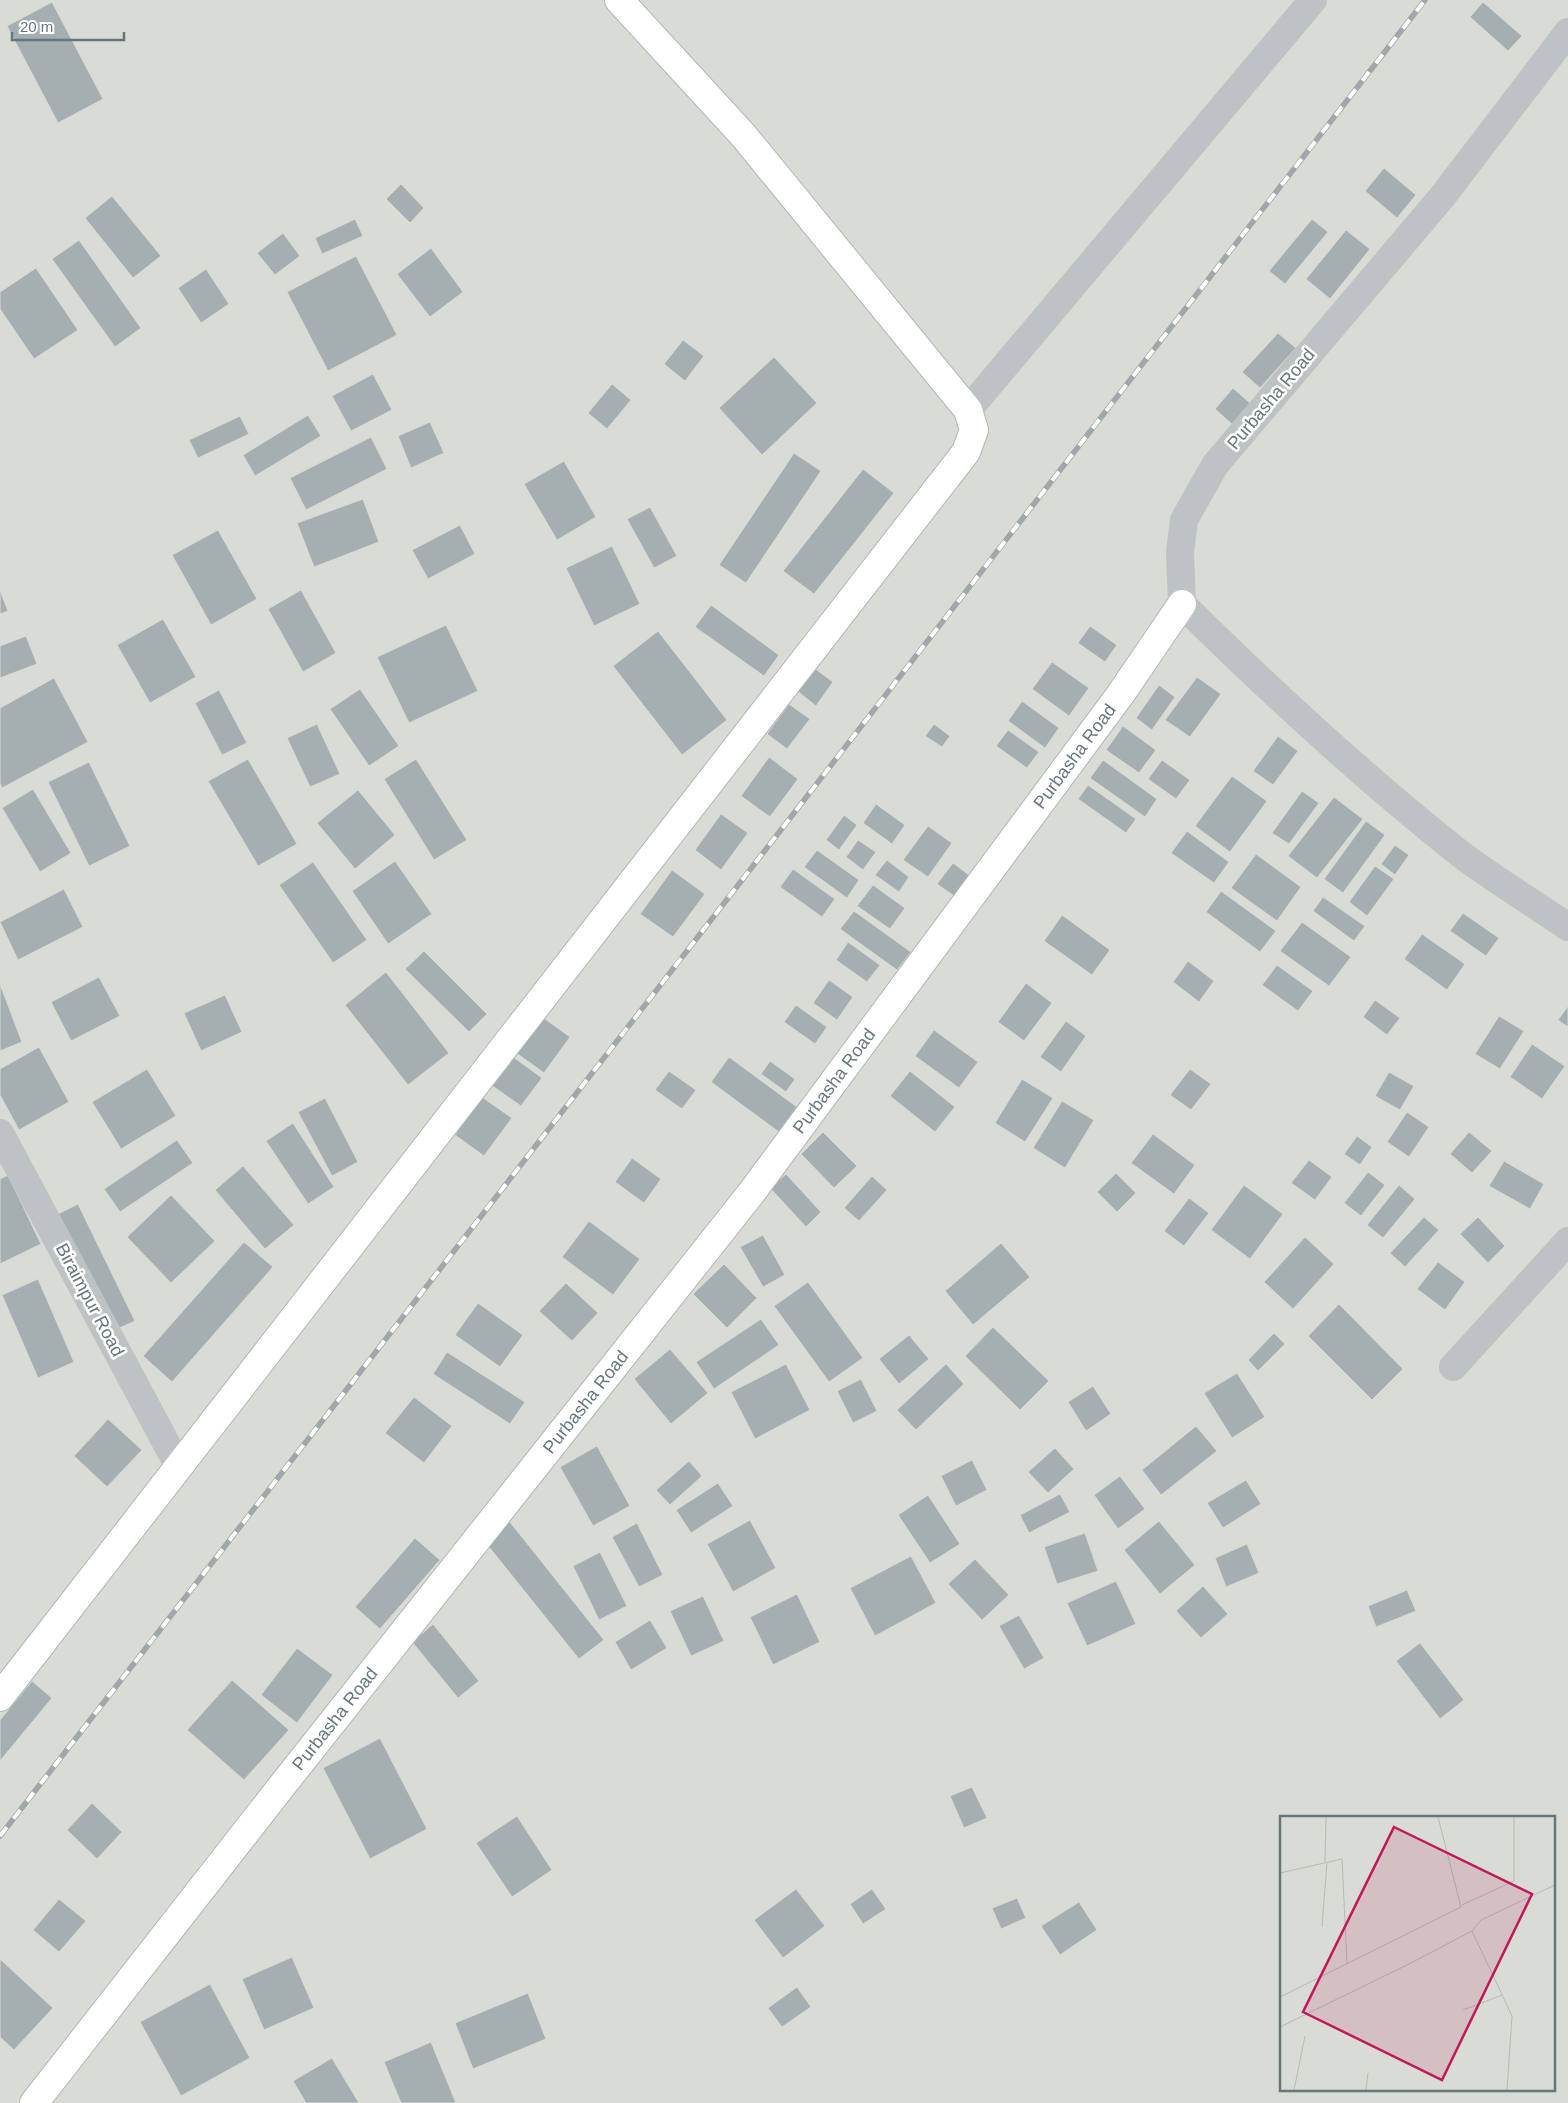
<svg xmlns="http://www.w3.org/2000/svg" width="1568" height="2103" font-family="Helvetica,sans-serif">
<rect width="100%" height="100%" fill="#f7f7f5"/>
<path fill="#d8dcd5" fill-rule="evenodd" d="M0,0H1568V2103H0ZM1282,1817H1554V2089H1282Z"/>
<g fill="#a5aeb1" stroke="#d9d9d7">
<polygon points="52,2 103,99 58,123 7,26"/>
<polygon points="1483,2 1522,36 1508,51 1470,17"/>
<polygon points="1384,168 1416,195 1397,218 1365,191"/>
<polygon points="401,184 424,208 410,223 386,199"/>
<polygon points="112,196 161,256 133,278 85,218"/>
<polygon points="355,219 363,236 322,254 315,238"/>
<polygon points="1312,219 1328,232 1285,284 1269,271"/>
<polygon points="1346,230 1370,249 1330,299 1306,279"/>
<polygon points="283,233 300,256 275,275 257,253"/>
<polygon points="79,240 141,328 115,347 52,259"/>
<polygon points="431,248 463,292 430,317 397,274"/>
<polygon points="356,256 397,335 328,371 287,292"/>
<polygon points="36,268 78,330 34,359 0,309 0,292"/>
<polygon points="206,269 229,304 201,323 178,288"/>
<polygon points="1278,333 1296,348 1260,388 1242,372"/>
<polygon points="683,340 704,356 685,381 664,364"/>
<polygon points="774,357 817,403 762,455 719,408"/>
<polygon points="373,374 392,410 351,431 332,396"/>
<polygon points="612,384 631,400 607,429 588,413"/>
<polygon points="1233,388 1251,404 1233,425 1215,409"/>
<polygon points="308,415 321,436 255,476 243,455"/>
<polygon points="240,416 249,434 198,458 189,440"/>
<polygon points="430,422 444,453 411,468 398,436"/>
<polygon points="371,437 387,469 306,510 290,478"/>
<polygon points="794,453 821,471 746,583 719,565"/>
<polygon points="564,461 596,517 557,540 524,484"/>
<polygon points="863,469 894,493 814,594 783,571"/>
<polygon points="363,499 379,542 314,567 297,523"/>
<polygon points="650,507 677,556 654,568 627,519"/>
<polygon points="460,525 475,554 428,579 412,550"/>
<polygon points="218,530 257,599 211,625 172,555"/>
<polygon points="612,546 640,604 594,626 566,568"/>
<polygon points="0,590 8,611 0,614"/>
<polygon points="301,590 336,653 303,672 268,609"/>
<polygon points="711,605 779,655 764,676 695,627"/>
<polygon points="163,619 196,677 150,703 117,645"/>
<polygon points="446,625 478,691 409,723 377,657"/>
<polygon points="1090,626 1117,645 1105,662 1078,643"/>
<polygon points="658,631 727,720 682,755 613,666"/>
<polygon points="26,636 37,664 0,678 0,646"/>
<polygon points="1052,662 1089,688 1069,716 1032,689"/>
<polygon points="813,667 833,682 816,706 796,690"/>
<polygon points="1197,677 1221,694 1190,737 1165,720"/>
<polygon points="54,678 88,742 2,788 0,783 0,708"/>
<polygon points="1159,685 1175,697 1152,730 1136,718"/>
<polygon points="360,689 399,746 369,766 330,709"/>
<polygon points="219,690 247,743 222,755 195,703"/>
<polygon points="1022,701 1059,728 1045,748 1008,721"/>
<polygon points="789,704 810,719 787,749 767,734"/>
<polygon points="317,724 340,774 310,787 287,738"/>
<polygon points="934,724 950,736 942,747 925,736"/>
<polygon points="1123,726 1156,750 1139,773 1106,750"/>
<polygon points="1008,730 1039,752 1027,768 996,746"/>
<polygon points="1278,736 1298,751 1273,785 1253,771"/>
<polygon points="769,757 798,779 770,817 741,796"/>
<polygon points="248,759 297,844 258,866 208,781"/>
<polygon points="416,759 467,840 434,860 384,779"/>
<polygon points="1103,760 1157,799 1145,817 1090,778"/>
<polygon points="1162,760 1190,780 1176,799 1148,779"/>
<polygon points="89,762 130,846 89,866 48,782"/>
<polygon points="1232,776 1267,801 1230,852 1195,826"/>
<polygon points="1088,785 1136,819 1126,833 1078,799"/>
<polygon points="33,789 71,853 40,872 2,808"/>
<polygon points="358,790 395,835 355,869 317,823"/>
<polygon points="1302,791 1319,803 1289,844 1272,833"/>
<polygon points="1334,797 1363,819 1317,878 1288,856"/>
<polygon points="876,804 905,825 892,844 863,823"/>
<polygon points="721,814 748,833 721,870 695,850"/>
<polygon points="844,815 857,825 839,850 826,840"/>
<polygon points="1366,821 1385,835 1343,893 1324,879"/>
<polygon points="928,826 952,843 928,877 903,860"/>
<polygon points="1187,831 1229,862 1214,883 1171,853"/>
<polygon points="858,840 876,852 863,870 846,857"/>
<polygon points="1395,845 1409,855 1395,875 1381,864"/>
<polygon points="817,850 859,880 847,898 804,867"/>
<polygon points="1256,854 1301,887 1277,921 1231,888"/>
<polygon points="887,860 909,877 899,892 875,875"/>
<polygon points="395,861 432,914 388,944 352,891"/>
<polygon points="313,862 367,940 333,963 279,885"/>
<polygon points="953,863 973,878 957,898 937,884"/>
<polygon points="1375,866 1394,879 1367,916 1349,902"/>
<polygon points="793,869 835,899 822,917 780,887"/>
<polygon points="672,870 705,894 673,937 640,914"/>
<polygon points="873,885 905,908 890,929 857,906"/>
<polygon points="64,889 83,927 18,960 0,922"/>
<polygon points="1221,891 1276,931 1260,952 1206,912"/>
<polygon points="1323,897 1365,926 1354,941 1313,911"/>
<polygon points="854,911 911,952 897,970 840,929"/>
<polygon points="1463,913 1499,938 1486,956 1450,931"/>
<polygon points="1062,915 1110,950 1092,975 1044,941"/>
<polygon points="1302,922 1351,957 1329,986 1280,951"/>
<polygon points="1422,934 1465,964 1447,990 1404,959"/>
<polygon points="848,942 880,965 867,982 836,960"/>
<polygon points="424,951 487,1014 469,1032 405,969"/>
<polygon points="1188,961 1214,981 1199,1002 1173,982"/>
<polygon points="1277,965 1313,991 1298,1011 1262,985"/>
<polygon points="386,972 449,1053 408,1085 345,1005"/>
<polygon points="99,977 120,1016 71,1041 51,1002"/>
<polygon points="829,980 853,997 837,1020 813,1003"/>
<polygon points="1026,983 1052,1003 1024,1041 998,1022"/>
<polygon points="0,984 22,1042 0,1051"/>
<polygon points="225,995 242,1032 201,1051 184,1013"/>
<polygon points="1375,1000 1400,1018 1387,1035 1363,1017"/>
<polygon points="796,1005 827,1027 815,1044 784,1022"/>
<polygon points="1568,1006 1568,1027 1558,1020"/>
<polygon points="541,1016 570,1037 544,1073 515,1052"/>
<polygon points="1499,1016 1524,1031 1500,1069 1475,1054"/>
<polygon points="1066,1021 1086,1036 1061,1072 1040,1057"/>
<polygon points="934,1030 978,1062 959,1088 915,1056"/>
<polygon points="1532,1044 1565,1066 1542,1099 1510,1077"/>
<polygon points="39,1047 69,1102 19,1130 0,1095 0,1069"/>
<polygon points="512,1056 542,1078 521,1106 491,1085"/>
<polygon points="729,1057 797,1107 779,1132 711,1082"/>
<polygon points="770,1061 795,1079 786,1092 761,1074"/>
<polygon points="147,1069 176,1116 121,1149 92,1102"/>
<polygon points="1190,1069 1211,1084 1191,1110 1170,1095"/>
<polygon points="669,1071 696,1090 682,1109 655,1090"/>
<polygon points="910,1071 955,1107 935,1132 890,1096"/>
<polygon points="1389,1072 1414,1086 1400,1110 1375,1096"/>
<polygon points="1022,1079 1053,1098 1025,1142 995,1123"/>
<polygon points="482,1097 512,1118 484,1156 455,1135"/>
<polygon points="325,1098 358,1162 332,1176 298,1112"/>
<polygon points="1062,1101 1094,1120 1065,1168 1033,1148"/>
<polygon points="1407,1112 1429,1127 1409,1157 1387,1142"/>
<polygon points="293,1123 334,1187 308,1204 266,1141"/>
<polygon points="823,1132 857,1166 834,1188 801,1154"/>
<polygon points="1469,1132 1492,1151 1472,1173 1450,1154"/>
<polygon points="1153,1134 1195,1165 1174,1194 1131,1163"/>
<polygon points="1357,1136 1372,1147 1360,1165 1344,1154"/>
<polygon points="177,1140 193,1163 120,1212 104,1189"/>
<polygon points="632,1158 661,1179 644,1203 615,1182"/>
<polygon points="1309,1160 1332,1177 1315,1200 1291,1183"/>
<polygon points="1504,1161 1544,1184 1530,1209 1489,1186"/>
<polygon points="243,1166 294,1225 265,1249 215,1190"/>
<polygon points="1368,1172 1385,1185 1361,1216 1344,1203"/>
<polygon points="1116,1173 1136,1193 1117,1212 1097,1192"/>
<polygon points="786,1174 821,1212 806,1227 770,1188"/>
<polygon points="8,1175 41,1244 0,1264 0,1179"/>
<polygon points="872,1176 887,1190 859,1221 844,1208"/>
<polygon points="1244,1185 1283,1214 1250,1259 1211,1230"/>
<polygon points="1399,1185 1415,1199 1383,1238 1367,1225"/>
<polygon points="171,1195 215,1241 171,1283 127,1237"/>
<polygon points="1189,1198 1209,1213 1184,1246 1164,1231"/>
<polygon points="78,1204 135,1321 113,1331 56,1215"/>
<polygon points="1424,1217 1439,1230 1405,1267 1390,1253"/>
<polygon points="1478,1217 1505,1246 1488,1263 1460,1234"/>
<polygon points="589,1221 640,1259 613,1295 562,1257"/>
<polygon points="763,1235 785,1275 763,1287 740,1247"/>
<polygon points="1305,1237 1334,1264 1293,1309 1264,1282"/>
<polygon points="244,1242 273,1267 172,1382 143,1356"/>
<polygon points="1001,1243 1030,1277 973,1325 945,1291"/>
<polygon points="1438,1262 1465,1282 1445,1310 1417,1289"/>
<polygon points="724,1264 757,1298 727,1328 693,1294"/>
<polygon points="38,1279 74,1362 38,1378 2,1295"/>
<polygon points="808,1282 863,1358 829,1382 774,1306"/>
<polygon points="566,1283 598,1313 572,1341 539,1311"/>
<polygon points="478,1303 523,1335 500,1367 455,1335"/>
<polygon points="1339,1304 1403,1369 1372,1400 1308,1336"/>
<polygon points="761,1319 779,1345 714,1389 696,1362"/>
<polygon points="993,1327 1049,1381 1020,1410 965,1356"/>
<polygon points="1274,1333 1285,1344 1258,1371 1248,1360"/>
<polygon points="909,1335 929,1359 899,1384 879,1359"/>
<polygon points="670,1349 708,1393 671,1424 634,1379"/>
<polygon points="447,1352 525,1402 510,1424 433,1374"/>
<polygon points="786,1364 810,1410 755,1439 731,1392"/>
<polygon points="946,1364 964,1384 916,1430 897,1410"/>
<polygon points="1237,1373 1265,1417 1232,1438 1204,1393"/>
<polygon points="861,1379 877,1411 853,1423 837,1391"/>
<polygon points="1093,1386 1111,1414 1086,1431 1068,1402"/>
<polygon points="414,1397 452,1426 424,1463 385,1433"/>
<polygon points="108,1419 142,1450 107,1487 74,1456"/>
<polygon points="1196,1426 1217,1451 1161,1495 1142,1470"/>
<polygon points="597,1446 630,1506 593,1526 560,1467"/>
<polygon points="1055,1448 1074,1469 1048,1493 1028,1472"/>
<polygon points="972,1460 987,1490 956,1506 941,1476"/>
<polygon points="689,1461 702,1476 670,1505 656,1490"/>
<polygon points="1120,1476 1145,1509 1118,1529 1094,1495"/>
<polygon points="1246,1480 1261,1504 1223,1528 1207,1503"/>
<polygon points="718,1483 733,1506 691,1533 676,1510"/>
<polygon points="1060,1494 1070,1512 1029,1533 1020,1515"/>
<polygon points="928,1495 960,1544 930,1563 898,1515"/>
<polygon points="750,1520 776,1568 733,1592 707,1544"/>
<polygon points="1159,1521 1195,1565 1160,1594 1124,1550"/>
<polygon points="510,1522 604,1640 579,1659 485,1542"/>
<polygon points="637,1523 663,1575 639,1587 612,1537"/>
<polygon points="1085,1533 1098,1571 1057,1584 1044,1547"/>
<polygon points="415,1538 440,1560 380,1629 355,1607"/>
<polygon points="1247,1544 1259,1573 1226,1587 1215,1558"/>
<polygon points="600,1552 627,1606 599,1620 573,1566"/>
<polygon points="911,1556 936,1603 875,1636 850,1588"/>
<polygon points="975,1559 1009,1595 982,1620 948,1584"/>
<polygon points="1116,1581 1136,1624 1087,1646 1067,1603"/>
<polygon points="1203,1586 1228,1614 1201,1638 1176,1611"/>
<polygon points="1407,1590 1416,1611 1376,1627 1368,1606"/>
<polygon points="797,1594 820,1642 773,1665 750,1617"/>
<polygon points="703,1596 724,1641 691,1656 670,1611"/>
<polygon points="1019,1615 1044,1658 1024,1669 999,1626"/>
<polygon points="650,1620 667,1648 631,1670 615,1642"/>
<polygon points="433,1624 479,1681 458,1698 412,1642"/>
<polygon points="1420,1643 1464,1700 1440,1719 1396,1661"/>
<polygon points="297,1648 333,1675 297,1723 261,1695"/>
<polygon points="232,1680 289,1730 244,1780 187,1730"/>
<polygon points="32,1681 52,1698 0,1761 0,1720"/>
<polygon points="380,1738 427,1829 370,1859 323,1768"/>
<polygon points="972,1787 987,1818 964,1828 950,1796"/>
<polygon points="92,1803 122,1832 97,1859 67,1830"/>
<polygon points="517,1816 552,1870 512,1897 476,1843"/>
<polygon points="796,1889 825,1926 783,1958 754,1920"/>
<polygon points="872,1889 886,1909 863,1924 850,1904"/>
<polygon points="1017,1898 1026,1918 1001,1929 992,1908"/>
<polygon points="59,1899 86,1921 59,1952 33,1930"/>
<polygon points="1079,1902 1097,1930 1060,1955 1041,1926"/>
<polygon points="292,1957 314,2008 264,2030 242,1979"/>
<polygon points="0,1959 53,2008 14,2050 0,2037"/>
<polygon points="210,1984 250,2058 181,2096 140,2022"/>
<polygon points="797,1987 811,2007 782,2027 768,2008"/>
<polygon points="528,1993 546,2039 473,2069 455,2023"/>
<polygon points="431,2042 456,2103 401,2103 384,2062"/>
<polygon points="332,2058 359,2103 306,2103 293,2081"/>
</g>
<g fill="none" stroke-linecap="round" stroke-linejoin="round">
<g stroke="#afb6b9" stroke-width="30">
<g id="secondary">
<polyline points="0,1697 966,452 974,430 968,410 743,135 619,0"/>
<path id="s1" d="M34,2103L285,1782L752,1192L1120,695L1182,604"/>
</g>
</g>
<g stroke="#bdc2c4" stroke-width="28">
<path d="M1568,32L1442,197L1215,465L1184,520L1180,552L1182,604C1270,691 1361,775 1458,852C1493,879 1532,902 1568,927"/>
<polyline points="968,410 1313,0"/>
<polyline points="0,1133 179,1467"/>
<polyline points="1453,1367 1568,1241"/>
</g>
<use href="#secondary" stroke="#fff" stroke-width="28"/>
<g stroke="#9fa7aa" stroke-width="5.5">
<polyline id="rail" points="0,1836 1425,0"/>
</g>
<use href="#rail" stroke="#fff" stroke-width="4" stroke-dasharray="11" stroke-linecap="butt"/>
</g>
<g text-anchor="middle" stroke-width="5" stroke-linejoin="round" paint-order="stroke">
<g font-size="18" fill="#66767d" stroke="#fff">
<text transform="translate(1271 399) rotate(-50)" y="6">Purbasha Road</text>
<text dy="6" stroke="none"><textPath href="#s1" startOffset="1702">Purbasha Road</textPath></text>
<text dy="6" stroke="none"><textPath href="#s1" startOffset="1298">Purbasha Road</textPath></text>
<text transform="translate(90 1300) rotate(62)" y="6">Biraimpur Road</text>
<text dy="6" stroke="none"><textPath href="#s1" startOffset="892">Purbasha Road</textPath></text>
<text dy="6" stroke="none"><textPath href="#s1" startOffset="488">Purbasha Road</textPath></text>
</g>
</g>
<g transform="translate(1280 1816)">
<rect width="275" height="275" fill="#f7f7f5"/>
<path d="M0,1H275V274H0Z" fill="#d8dcd5"/>
<path fill="none" stroke="#b4bbbe" stroke-width="1" d="M45,47L46,1M0,57L62,43L67,148M182,89L234,65V1M42,111L47,46M192,115L232,200L227,274M0,181L181,91L158,1M183,194L222,179M0,211L129,148L192,115L201,104L275,69M14,274L25,220M86,274L88,257"/>
<path fill="#c2185b" fill-opacity="0.15" stroke="#c2185b" stroke-width="2.5" d="M114,11L252,78L162,264L23,196Z"/>
<rect width="275" height="275" fill="none" stroke="#66767d" stroke-width="2.5"/>
</g>
<path d="M12 32v8h112v-8" fill="none" stroke="#66767d" stroke-width="2.5"/>
<text x="20" y="32" font-size="15" fill="#66767d" stroke="#ffffff" stroke-width="4" paint-order="stroke">20 m</text>
</svg>
